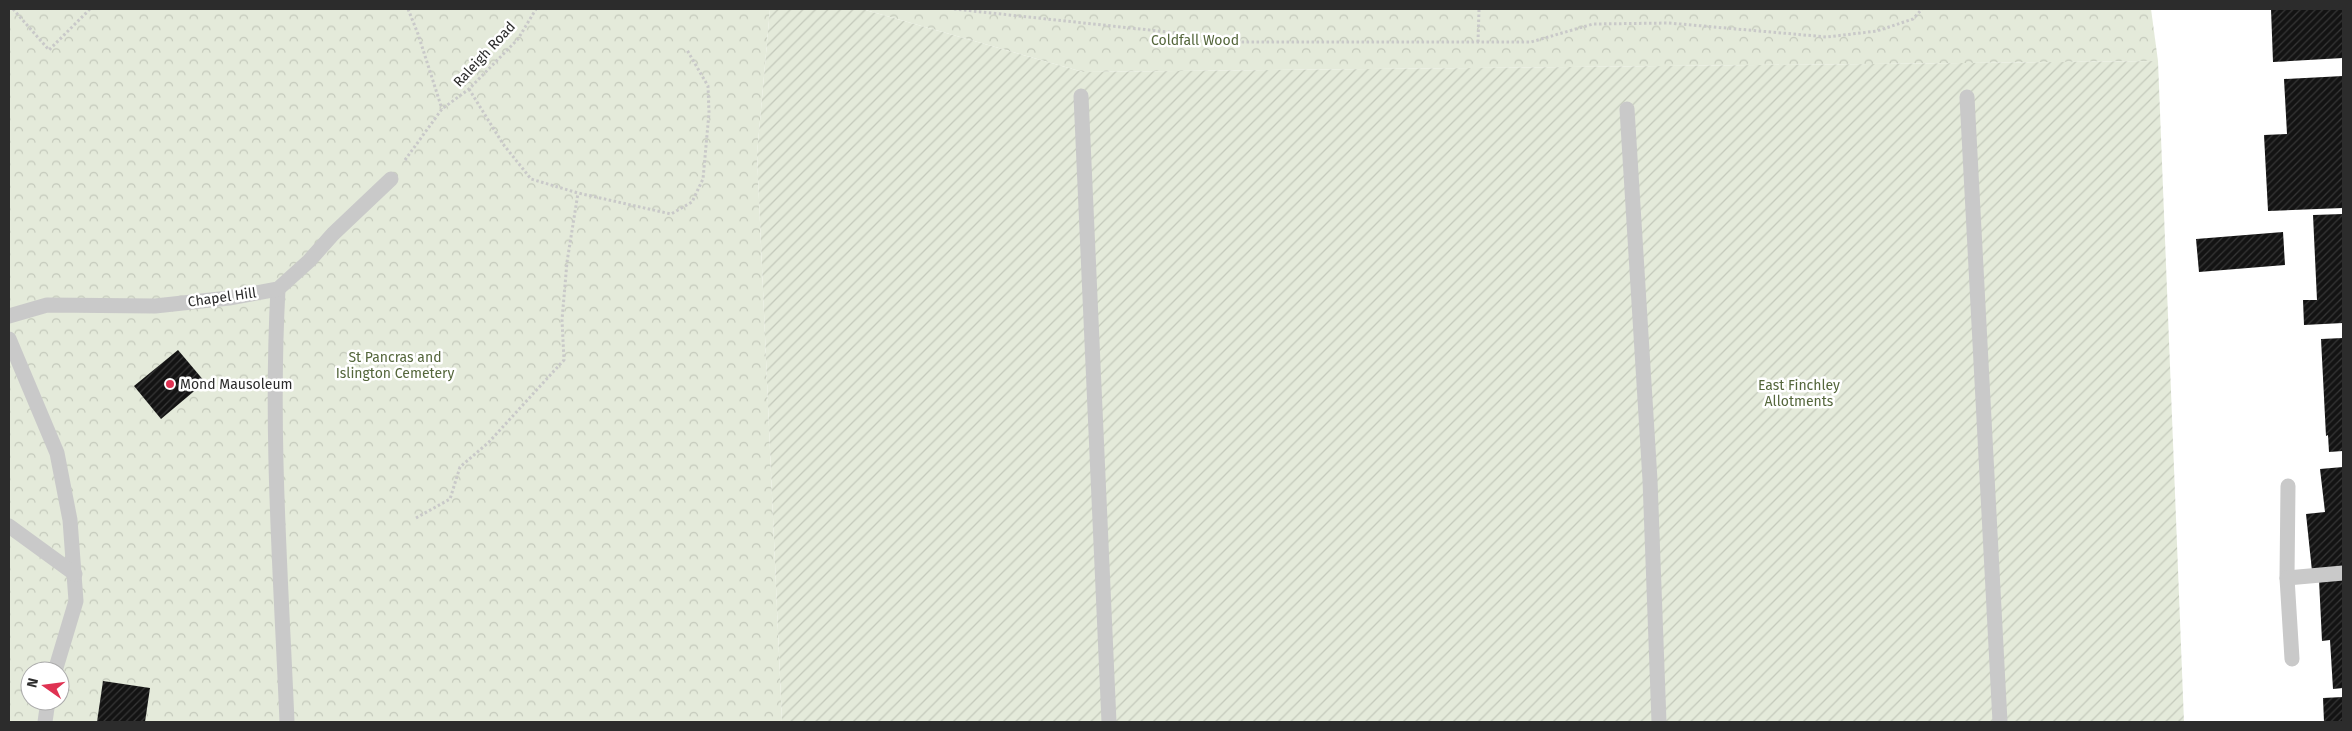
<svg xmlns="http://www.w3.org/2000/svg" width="2352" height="731" font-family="'Fira Sans',sans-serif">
<defs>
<pattern id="park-crowns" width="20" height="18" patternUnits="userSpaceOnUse" patternTransform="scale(1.25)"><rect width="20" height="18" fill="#e4eada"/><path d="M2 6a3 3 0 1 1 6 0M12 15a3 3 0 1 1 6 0" fill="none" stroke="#c4c9bb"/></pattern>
<pattern id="garden-furrows" width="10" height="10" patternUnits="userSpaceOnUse" patternTransform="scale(1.25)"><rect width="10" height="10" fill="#e4eada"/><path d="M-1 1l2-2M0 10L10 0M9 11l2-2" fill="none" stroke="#c4c9bb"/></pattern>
<pattern id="building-hatch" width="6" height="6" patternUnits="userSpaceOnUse" patternTransform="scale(1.25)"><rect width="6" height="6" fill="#131313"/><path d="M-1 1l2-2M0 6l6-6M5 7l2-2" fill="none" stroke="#363636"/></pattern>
</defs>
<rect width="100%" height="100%" fill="#fff"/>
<g fill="url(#park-crowns)" fill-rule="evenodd">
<path d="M9,9H770L757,154L782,722H9ZM30,671H60V701H30Z"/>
<polygon points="862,9 2151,9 2158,61 1083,72"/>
</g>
<polygon fill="url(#garden-furrows)" points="770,9 862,9 1083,72 2158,61 2184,722 782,722 757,154"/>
<g fill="url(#building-hatch)">
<polygon points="2271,9 2343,9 2343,58 2273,62"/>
<polygon points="2343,76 2343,208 2268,211 2264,135 2287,134 2284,79"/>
<polygon points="2343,214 2343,323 2304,325 2303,300 2317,300 2313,215"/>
<polygon points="2283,232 2285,265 2199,272 2196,239"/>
<polygon points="2343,338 2343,451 2329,452 2328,435 2326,436 2321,339"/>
<polygon points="178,350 205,382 161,419 134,386"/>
<polygon points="2343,467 2343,568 2312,571 2306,514 2325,512 2320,469"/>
<polygon points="2343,579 2343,688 2333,689 2330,640 2322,641 2319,580"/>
<polygon points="103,681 150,688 145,722 97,722"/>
<polygon points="2343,697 2343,722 2324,722 2323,698"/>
</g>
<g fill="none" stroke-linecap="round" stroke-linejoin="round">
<g stroke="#c9c9c9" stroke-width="3" stroke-dasharray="2.5 2.5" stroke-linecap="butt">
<polyline points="13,9 49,50 90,9"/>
<polyline points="408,9 418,34 442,109"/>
<polyline points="954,9 1177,33 1211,42 1531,42 1593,24 1669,23 1827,37 1877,31 1913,19 1922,9"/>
<polyline points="1478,42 1479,9"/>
<polyline points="469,89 503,144 531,179 578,193 671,214 692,202 703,179 709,113 708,86 687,50"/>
<polyline points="405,160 442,109 469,89 518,39 536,9"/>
<polyline points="416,518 450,499 460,467 489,442 564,360 562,320 567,262 578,193"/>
</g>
<g stroke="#c9c9c9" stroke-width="15">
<polyline points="1081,96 1109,722"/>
<polyline points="1967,97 2000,722"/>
<polyline points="1627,109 1650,480 1659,722"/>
<path d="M278,289C270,434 281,578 287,722"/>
<polyline points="9,316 47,305 155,306 229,298 278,289 309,261 333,234 391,179"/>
<polyline points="9,339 57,453 70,520 76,601 55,671"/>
<polyline points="2288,486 2287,578 2292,659"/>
<polyline points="9,526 75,574"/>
<polyline points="2287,578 2343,573"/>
<polyline points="45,722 48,701"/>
</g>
</g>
<circle fill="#df3252" stroke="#fff" stroke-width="2" cx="170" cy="384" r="5"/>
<g text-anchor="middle" stroke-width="5" stroke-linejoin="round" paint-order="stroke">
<g font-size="14" fill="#54663b" stroke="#fff">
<text x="1195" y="45">Coldfall Wood</text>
<text x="395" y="362">St Pancras and<tspan x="395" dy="16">Islington Cemetery</tspan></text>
<text x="1799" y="390">East Finchley<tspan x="1799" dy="16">Allotments</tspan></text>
</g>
<g font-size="14" fill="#2c2c2c" stroke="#fff">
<text transform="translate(484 54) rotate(-47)" y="5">Raleigh Road</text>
<text transform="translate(222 297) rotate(-8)" y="5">Chapel Hill</text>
</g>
<g font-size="14" fill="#2c2c2c" stroke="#fff" text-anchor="start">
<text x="180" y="389">Mond Mausoleum</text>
</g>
</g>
<rect width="2352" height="731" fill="none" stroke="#2c2c2c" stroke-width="20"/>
<g transform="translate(45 686) rotate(284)"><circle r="24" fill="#ffffff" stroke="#ababab"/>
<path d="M0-4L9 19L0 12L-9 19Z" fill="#df3252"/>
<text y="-8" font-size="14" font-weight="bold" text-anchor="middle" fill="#2c2c2c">N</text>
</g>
</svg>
